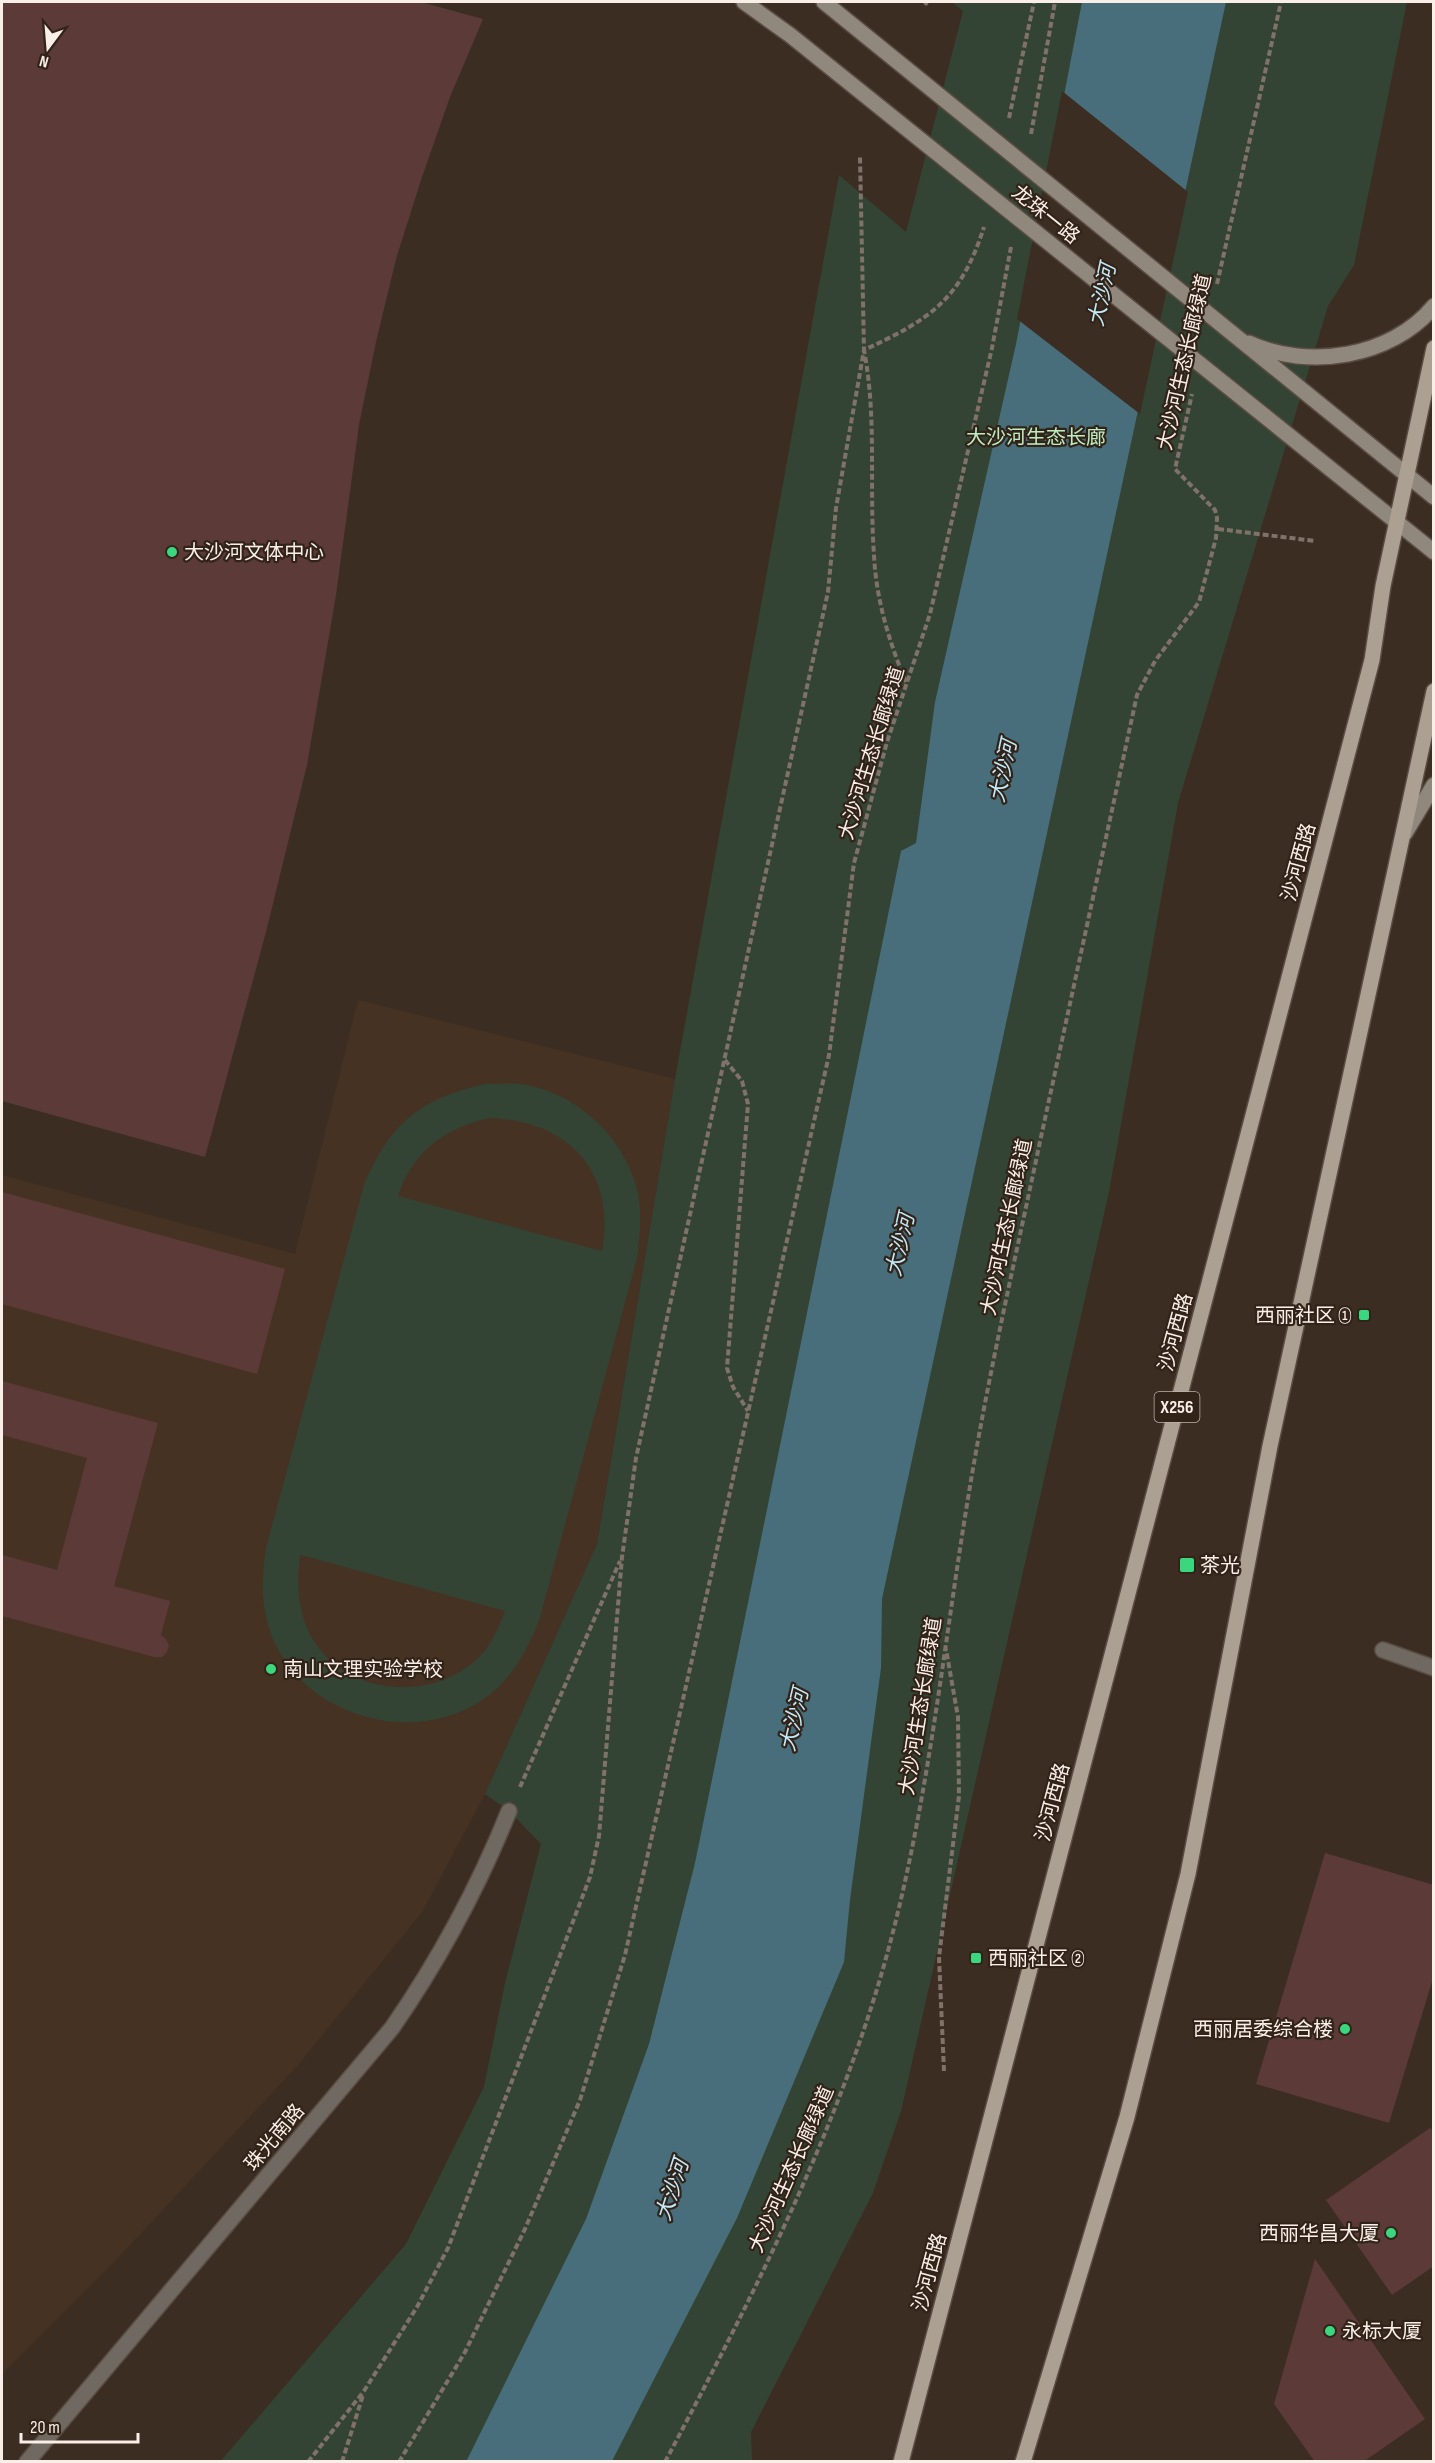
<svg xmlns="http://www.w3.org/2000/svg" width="1435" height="2463" font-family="'Sofia Sans Condensed','Noto Sans SC',sans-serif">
<rect width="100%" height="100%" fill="#3c2d23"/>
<polygon fill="#463223" points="358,1000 675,1079 597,1544 485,1794 422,1912 298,2065 117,2259 2,2374 2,1175 295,1254"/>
<g fill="#334434" fill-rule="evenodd">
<polygon points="952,2 1407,2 1354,265 1328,306 1178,803 1109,1192 901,2111 873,2193 751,2432 752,2461 220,2462 406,2244 484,2087 505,1983 541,1844 509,1811 485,1794 597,1544 675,1079 839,175 906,232 963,11"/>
<path d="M486,1084C497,1084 508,1083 519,1084C575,1090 627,1139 638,1194C642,1215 640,1237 637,1258L539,1621C526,1653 510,1682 481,1701C402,1752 281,1707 265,1611C261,1590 263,1570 266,1548L364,1185C390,1123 421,1098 486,1084ZM490,1118C568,1120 617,1172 602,1251L398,1196C413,1151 445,1128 490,1118ZM300,1556L301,1555L505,1611C499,1626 493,1642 481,1655C433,1706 336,1696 307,1628C297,1603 297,1581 300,1556Z"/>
</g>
<polygon fill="#486d7b" points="1082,2 1226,2 882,1599 881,1668 850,1900 844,1962 737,2218 612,2461 466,2462 586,2219 649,2044 695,1863 901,851 916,843 935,702 1016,344"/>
<polygon fill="#3c2d23" points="1062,91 1188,192 1140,414 1017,319"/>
<g fill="#5b3a37">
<polygon points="2,2 421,2 483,19 450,97 422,177 396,259 376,342 359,425 336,595 307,765 266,932 205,1157 2,1101"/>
<polygon points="2,1192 285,1269 257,1374 2,1304"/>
<polygon points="2,1381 158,1423 114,1586 170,1601 161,1635 166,1639 169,1645 167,1652 162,1657 154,1657 2,1616 2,1555 57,1570 87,1458 2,1435"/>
<polygon points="1325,1853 1434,1885 1434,1975 1389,2123 1256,2084"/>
<polygon points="1430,2128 1434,2132 1434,2266 1392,2295 1326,2200"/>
<polygon points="1315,2259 1425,2419 1363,2462 1315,2462 1274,2404"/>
</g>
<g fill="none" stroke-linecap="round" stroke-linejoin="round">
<g stroke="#5a4c43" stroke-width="18">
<path id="lane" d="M27,2462L392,2028C439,1960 478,1888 509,1811"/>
</g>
<g stroke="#5a4c43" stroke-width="18">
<polyline id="street" points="1383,1650 1434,1668"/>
</g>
<g stroke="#5a4c43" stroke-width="18">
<g id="secondary">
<polyline points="744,2 790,35 1434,552"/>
<polyline points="824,2 1434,497"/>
<path d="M1249,343C1308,370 1391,358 1434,306"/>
<polyline points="1405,833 1434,785"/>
</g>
</g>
<g stroke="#5a4c43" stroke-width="18">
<g id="primary">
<polyline points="901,2462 1372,660 1383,586 1434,348"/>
<polyline points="1023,2462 1127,2117 1188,1874 1270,1446 1434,691"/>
</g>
</g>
<g stroke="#80726a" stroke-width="4" stroke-dasharray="6 3" stroke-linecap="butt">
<polyline points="925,5 927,2"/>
<polyline points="1009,118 1034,2"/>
<polyline points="1031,134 1055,2"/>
<polyline points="1217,284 1281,2"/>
<polyline points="1218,529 1315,541"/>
<path d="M906,682C889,642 876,599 874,555C869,486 877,417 864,350C931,319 961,299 984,227"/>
<polyline points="725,1060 742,1081 748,1104 727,1368 733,1387 748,1411"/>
<polyline points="520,1787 620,1561"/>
<polyline points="944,2071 939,1957 959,1796 958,1717 946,1649"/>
<polyline points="308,2462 364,2391 417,2307 448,2248 590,1877 599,1836 622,1557 636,1458 828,592 836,508 864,350 860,157"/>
<polyline points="342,2462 363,2395"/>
<polyline points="399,2462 465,2352 525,2229 580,2100 625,1955 829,1055 854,863 887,742 930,614 992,348 1011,247"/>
<path d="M665,2462C743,2315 820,2166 871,2008C928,1832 942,1644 974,1463C993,1354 1018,1246 1041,1137C1073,990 1105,842 1137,695L1155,661L1199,602L1216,538L1217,518L1215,510L1175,469L1192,394"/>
</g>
<use href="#lane" stroke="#6f6962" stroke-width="15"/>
<use href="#street" stroke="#6f6962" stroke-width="15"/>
<use href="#secondary" stroke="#91887d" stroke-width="15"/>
<use href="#primary" stroke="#aca092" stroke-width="15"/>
</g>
<g fill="#3bd77f" stroke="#322319" stroke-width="2">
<circle cx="172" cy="552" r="6"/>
<rect x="1358" y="1309" width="12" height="12" rx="3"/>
<rect x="1179" y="1557" width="16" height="16" rx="3"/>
<circle cx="271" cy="1669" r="6"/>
<rect x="970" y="1952" width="12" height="12" rx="3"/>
<circle cx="1345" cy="2029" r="6"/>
<circle cx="1391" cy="2233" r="6"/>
<circle cx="1330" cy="2331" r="6"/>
</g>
<g text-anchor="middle" stroke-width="4.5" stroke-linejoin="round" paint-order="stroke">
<rect fill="#322319" stroke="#bdb1aa" stroke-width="1.5" x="1154.5" y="1392" width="45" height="30" rx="4.5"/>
<g font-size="18" font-weight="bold" fill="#f9eee8">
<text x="1177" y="1413">X256</text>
</g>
<g font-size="20" fill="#f9eee8" stroke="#322319">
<text transform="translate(1046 214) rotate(39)" y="7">龙珠一路</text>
<text transform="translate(1184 362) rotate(-77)" y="7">大沙河生态长廊绿道</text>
<text transform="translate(871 753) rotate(-73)" y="7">大沙河生态长廊绿道</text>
<text transform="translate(1298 862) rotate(-75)" y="7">沙河西路</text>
<text transform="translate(1006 1227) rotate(-78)" y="7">大沙河生态长廊绿道</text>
<text transform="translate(1175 1332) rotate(-75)" y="7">沙河西路</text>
<text transform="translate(920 1706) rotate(-81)" y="7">大沙河生态长廊绿道</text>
<text transform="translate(1052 1802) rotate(-75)" y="7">沙河西路</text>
<text transform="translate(274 2137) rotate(-50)" y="7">珠光南路</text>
<text transform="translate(791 2169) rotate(-66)" y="7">大沙河生态长廊绿道</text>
<text transform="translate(929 2272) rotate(-75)" y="7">沙河西路</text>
</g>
<g font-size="20" fill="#bcedc0" stroke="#322319">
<text x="1036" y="444">大沙河生态长廊</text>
</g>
<g font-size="20" fill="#f9eee8" stroke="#322319" text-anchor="start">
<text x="184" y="559">大沙河文体中心</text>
<text x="1352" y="1322" text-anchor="end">西丽社区 ①</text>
<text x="1200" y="1572">茶光</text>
<text x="283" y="1676">南山文理实验学校</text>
<text x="988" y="1965">西丽社区 ②</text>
<text x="1333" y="2036" text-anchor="end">西丽居委综合楼</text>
<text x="1379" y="2240" text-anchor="end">西丽华昌大厦</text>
<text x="1342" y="2338">永标大厦</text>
</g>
<g font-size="21" font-style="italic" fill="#c2eafa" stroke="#322319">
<text transform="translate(1102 295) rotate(-78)" y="7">大沙河</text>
<text transform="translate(1003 771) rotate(-78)" y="7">大沙河</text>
<text transform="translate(900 1245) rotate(-77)" y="7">大沙河</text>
<text transform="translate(794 1720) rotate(-77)" y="7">大沙河</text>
<text transform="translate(672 2190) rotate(-72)" y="7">大沙河</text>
</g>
</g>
<rect width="1435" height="2463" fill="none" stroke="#f9eee8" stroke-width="6"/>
<g transform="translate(48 48) rotate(196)" stroke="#322319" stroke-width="4.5" paint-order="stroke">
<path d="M0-4.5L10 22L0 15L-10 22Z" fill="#f9eee8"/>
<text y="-9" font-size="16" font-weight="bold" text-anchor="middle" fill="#f9eee8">N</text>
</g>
<path d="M21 2433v9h117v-9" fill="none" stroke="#f9eee8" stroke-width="3"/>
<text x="30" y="2433" font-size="18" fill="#f9eee8" stroke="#322319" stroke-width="4.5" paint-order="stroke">20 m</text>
</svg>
